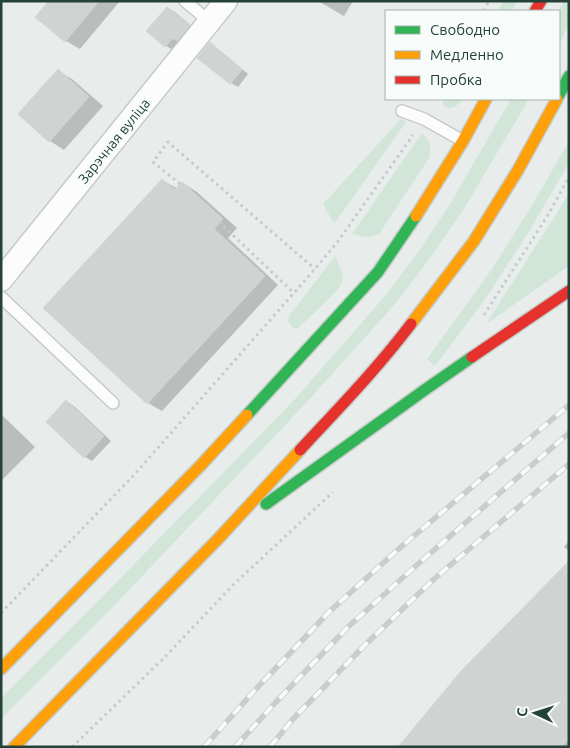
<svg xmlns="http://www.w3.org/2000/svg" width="570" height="748" font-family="Ubuntu,sans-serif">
<rect width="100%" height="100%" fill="#e8edeb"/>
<g fill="#d1e6d8">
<polygon points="503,1 517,1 512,11 498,11"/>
<polygon points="564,1 569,1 569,25 559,44 559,11"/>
<polygon points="445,99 464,99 455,107 448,108 442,104"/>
<polygon points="511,99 529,99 462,212 430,258 396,303 306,403 111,609 1,719 1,698 106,593 295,399 385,296 419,251 450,204"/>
<polygon points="401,119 406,122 334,224 323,204"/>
<path d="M422,133C431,142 431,145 429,158L379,234C369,238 363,237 352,234Z"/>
<polygon points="569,141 569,163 530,230 484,301 435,366 427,359 492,269 537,197"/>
<polygon points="569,192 569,266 486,324 557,213"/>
<path d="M335,256C338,264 345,274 342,282C339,292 307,319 298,328L294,329L288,322L289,316Z"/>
</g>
<g fill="#0003">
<polygon points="50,1 120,1 80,49 66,41"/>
<polygon points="318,1 353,1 344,16"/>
<polygon points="168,8 175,12 196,30 173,50 166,46"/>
<polygon points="210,44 217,48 248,74 238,87 231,83"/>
<polygon points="58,71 72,79 103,106 64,150 50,141"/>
<polygon points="162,180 178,189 183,183 197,192 237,228 228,238 278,285 162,411 148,403"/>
<polygon points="67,402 74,406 111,441 92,461 85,457"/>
<polygon points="1,414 35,447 1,481"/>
<polygon points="569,541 569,551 564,547"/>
<polygon points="569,563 569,747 400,747"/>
</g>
<g fill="#cfd4d2" stroke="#d1d6d4">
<polygon points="49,1 99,1 65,42 35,17"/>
<polygon points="167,7 190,25 177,41 173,38 165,47 146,31"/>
<polygon points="210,42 242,70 230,84 197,58"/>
<polygon points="58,69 89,97 49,142 18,114"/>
<polygon points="162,179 175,190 182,182 223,219 214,229 265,276 147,404 43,308"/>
<polygon points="66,400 104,436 84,458 46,422"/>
<polygon points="569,561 569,739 561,747 398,747 462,670"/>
</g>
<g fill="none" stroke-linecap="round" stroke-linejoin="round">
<g stroke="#c5cac8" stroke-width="14">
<g id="lane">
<polyline points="185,1 210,22"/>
<polyline points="402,111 424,119 463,141"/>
<polyline points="1,297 113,403"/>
</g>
</g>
<g stroke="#c5cac8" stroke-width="25">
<polyline id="street" points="1,280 226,1"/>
</g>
<g stroke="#c3ccc9" stroke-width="14">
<g id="fast">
<polyline points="559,95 569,76"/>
<polyline points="247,415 378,272 416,216"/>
<polyline points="266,504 426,389 472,357"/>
</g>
</g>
<g stroke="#c3ccc9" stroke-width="14">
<g id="slow">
<polyline points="416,216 463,141 486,99"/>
<polyline points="411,324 474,241 518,170 557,99"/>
<polyline points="1,669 201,465 247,415"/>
<polyline points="14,747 218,539 300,450"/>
</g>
</g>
<g stroke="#c3ccc9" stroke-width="14">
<g id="jam">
<polyline points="535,11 541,1"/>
<polyline points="472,357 569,291"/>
<path d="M300,450C338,409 377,369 411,324"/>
</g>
</g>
<g stroke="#c3ccca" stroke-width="3" stroke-dasharray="2.5 4" stroke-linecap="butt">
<polyline points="484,11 489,1"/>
<polyline points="180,184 153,162 168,142 315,269"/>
<polyline points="219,222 294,293"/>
<polyline points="484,315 548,215 569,177"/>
<polyline points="1,613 134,475 315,269 339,240 413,135"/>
<polyline points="72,747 164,658 233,585 333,492"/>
</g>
<use href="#lane" stroke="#fcfcfc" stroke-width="11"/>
<use href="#street" stroke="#fcfcfc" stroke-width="22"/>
<use href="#fast" stroke="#30b455" stroke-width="11"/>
<use href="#slow" stroke="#ff9f0a" stroke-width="11"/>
<use href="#jam" stroke="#e5322d" stroke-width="11"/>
<g stroke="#c9cdcc" stroke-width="5.5">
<g id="rail">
<polyline points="204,747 255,690 330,611 402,546 569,405"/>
<polyline points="235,747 275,703 348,627 418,564 569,433"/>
<polyline points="270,747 293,719 365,645 434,579 569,464"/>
</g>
</g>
<use href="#rail" stroke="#f7fbf9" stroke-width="4" stroke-dasharray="11" stroke-linecap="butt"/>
</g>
<g text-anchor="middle" stroke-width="4" stroke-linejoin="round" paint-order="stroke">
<g font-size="14" fill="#24423a" stroke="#f7fbf9">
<text transform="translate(114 141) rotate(-51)" y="5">Зарэчная вуліца</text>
</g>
</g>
<rect width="570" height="748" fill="none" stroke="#24423a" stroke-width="5"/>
<rect x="385" y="10" width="175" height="90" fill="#f7fbf9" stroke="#a3b1ad"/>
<rect x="395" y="26" width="25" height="8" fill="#30b455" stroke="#a3b1ad"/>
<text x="430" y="35" font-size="15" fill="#24423a">Свободно</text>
<rect x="395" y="51" width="25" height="8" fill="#ff9f0a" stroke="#a3b1ad"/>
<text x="430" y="60" font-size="15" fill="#24423a">Медленно</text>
<rect x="395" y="76" width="25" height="8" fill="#e5322d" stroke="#a3b1ad"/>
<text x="430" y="85" font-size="15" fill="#24423a">Пробка</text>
<g transform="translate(535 713) rotate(274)" stroke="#f7fbf9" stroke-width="4" paint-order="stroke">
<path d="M0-4L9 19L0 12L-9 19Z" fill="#24423a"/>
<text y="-8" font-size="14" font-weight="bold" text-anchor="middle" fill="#24423a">С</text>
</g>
</svg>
